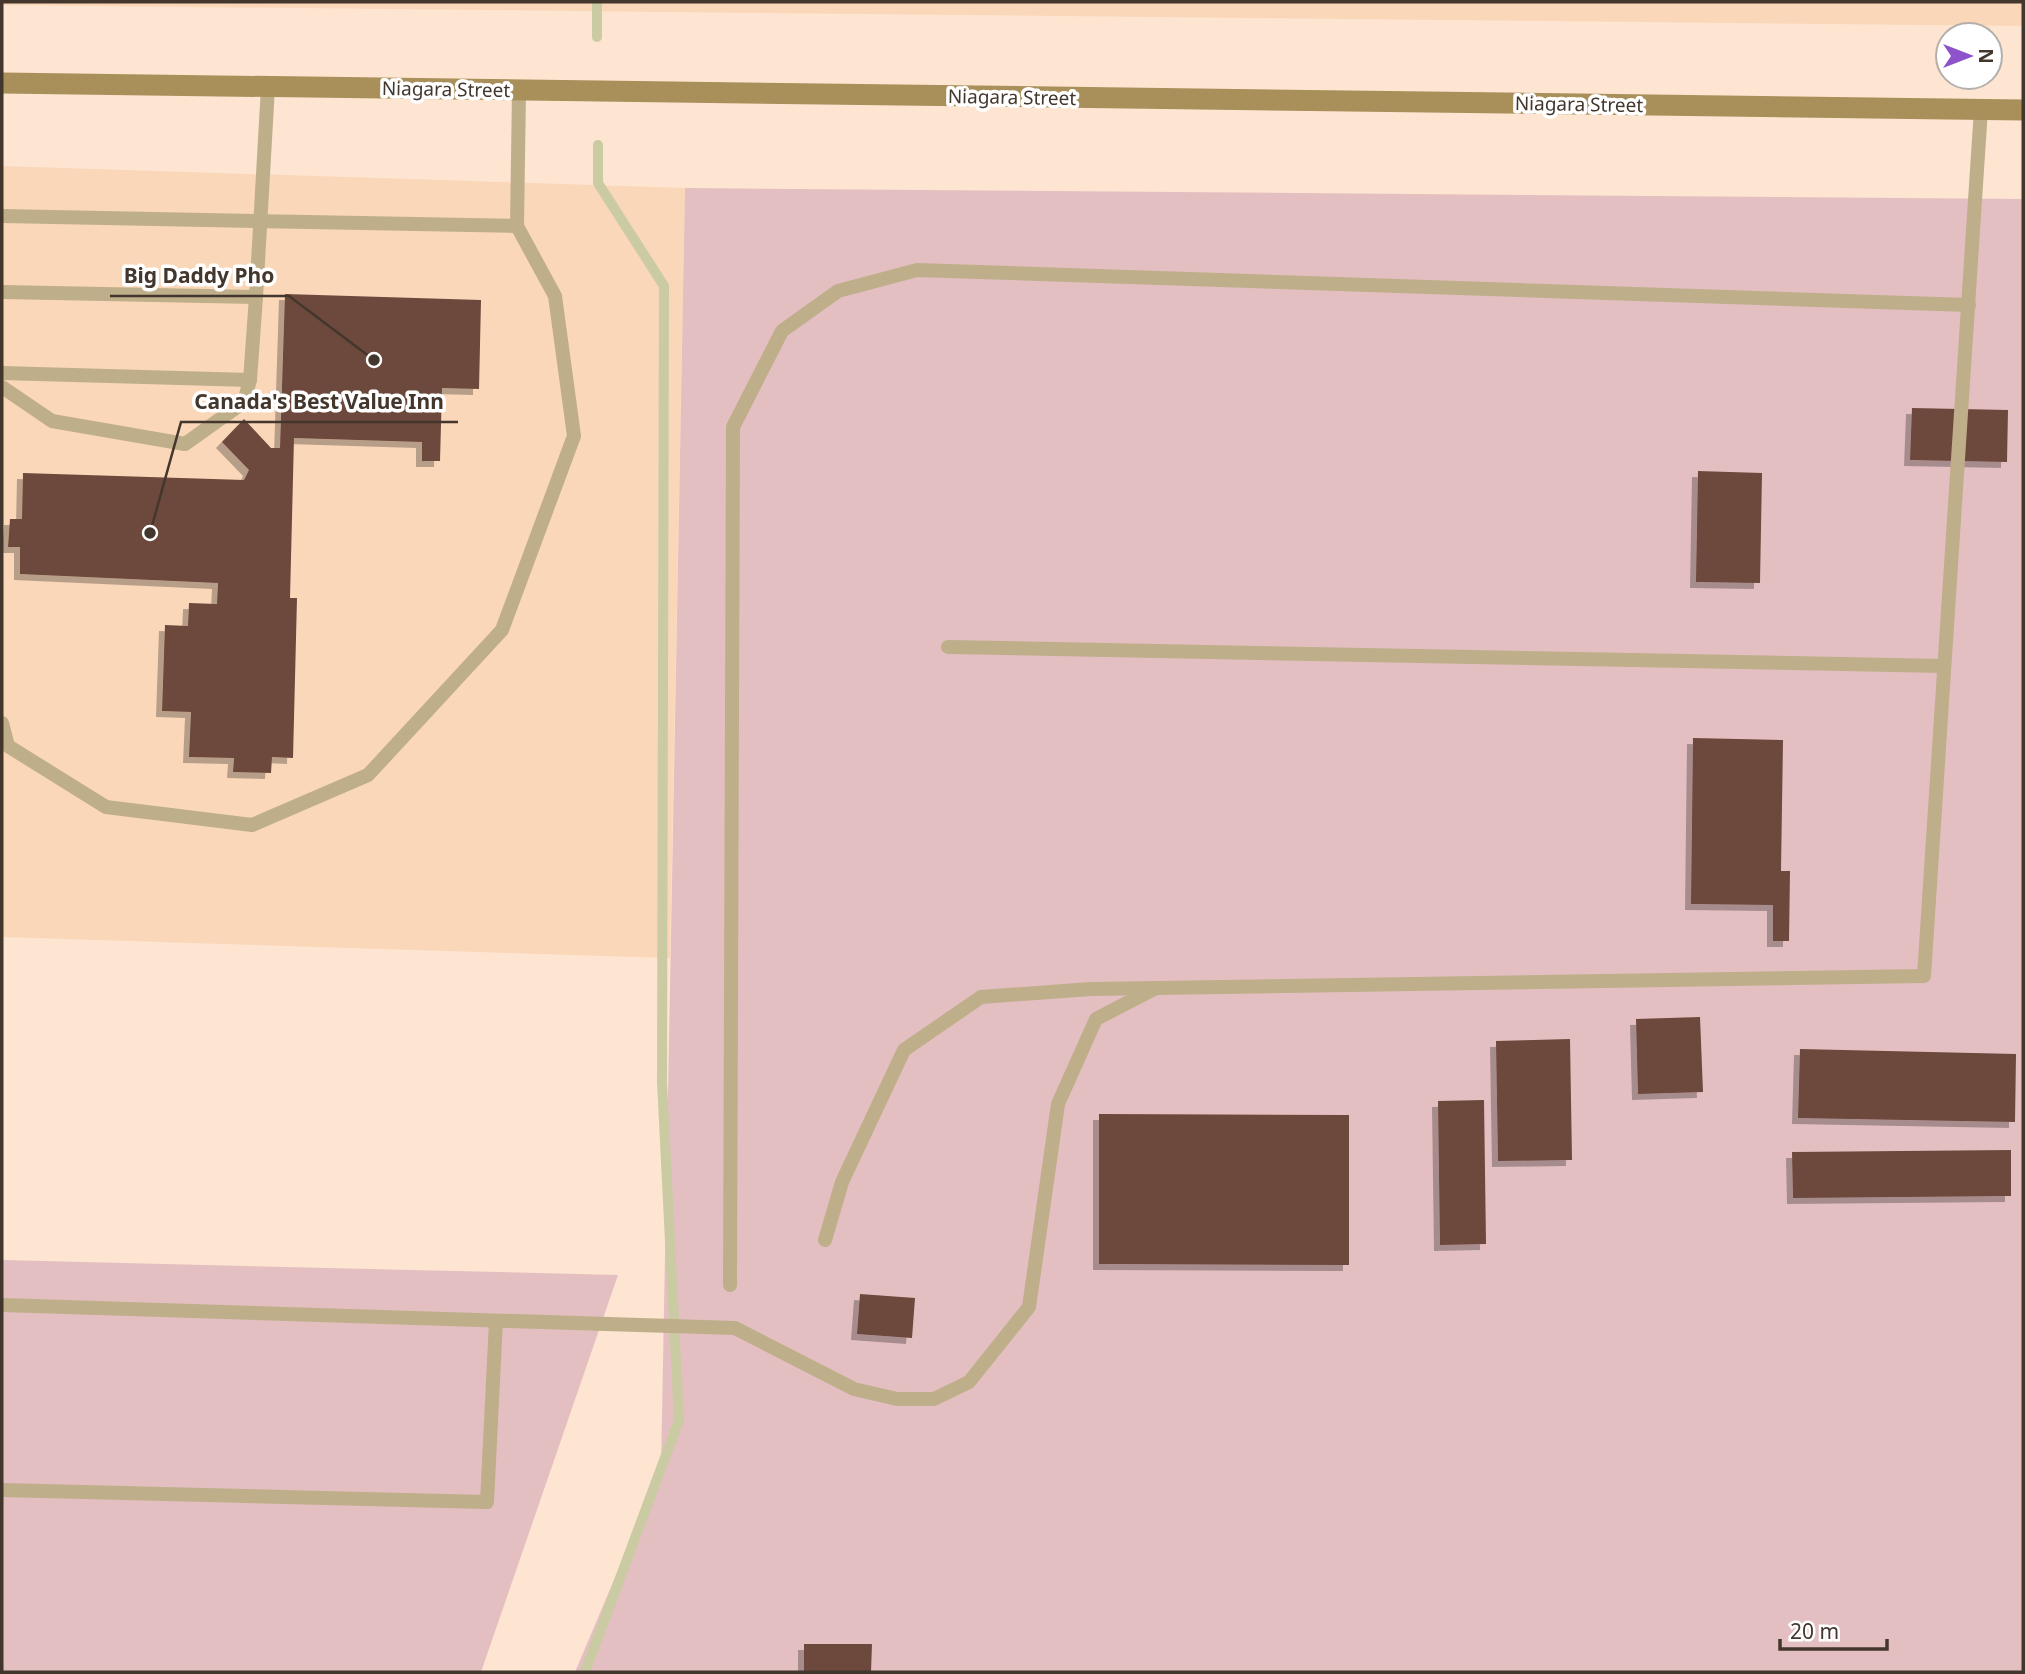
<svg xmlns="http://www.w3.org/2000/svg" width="2025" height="1674" font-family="'Noto Sans',sans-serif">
<defs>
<filter id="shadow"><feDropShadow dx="-6" dy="6" stdDeviation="0" flood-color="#0004"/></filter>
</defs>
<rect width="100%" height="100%" fill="#fde5d1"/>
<g fill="#fad7b9">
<polygon points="2,2 2023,2 2023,26 2,5"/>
<polygon points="2,166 685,188 670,958 2,937"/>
</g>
<g fill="#e4bfc1">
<polygon points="685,188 2023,199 2023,1672 575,1672 661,1469"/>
<polygon points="2,1260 618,1275 481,1672 2,1672"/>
</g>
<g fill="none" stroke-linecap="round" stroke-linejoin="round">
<g stroke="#cacba2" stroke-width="10">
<polyline points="597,2 597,37"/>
<polyline points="585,1672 679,1420 662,1082 664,286 598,183 598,145"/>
</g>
</g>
<g fill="#6d483c" filter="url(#shadow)">
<polygon points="285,294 481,300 479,389 442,388 440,461 422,461 422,442 294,438 290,598 297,598 293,758 272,757 271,773 233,772 234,758 189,757 191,712 162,711 165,625 188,626 189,603 217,604 218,583 20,574 20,547 8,547 10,519 22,519 23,473 244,480 249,470 222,442 244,419 271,448 280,448"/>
<polygon points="1912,408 2008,410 2007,462 1910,460"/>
<polygon points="1698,471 1762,473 1760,583 1696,582"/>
<polygon points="1693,738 1783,740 1781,871 1790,871 1789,941 1773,941 1773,905 1691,904"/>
<polygon points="1700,1017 1703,1092 1638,1094 1636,1019"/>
<polygon points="1570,1039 1572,1160 1498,1161 1496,1041"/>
<polygon points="1800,1049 2016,1054 2015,1122 1798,1118"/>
<polygon points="1484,1100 1486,1244 1440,1245 1438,1101"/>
<polygon points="1099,1114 1349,1115 1349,1265 1099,1264"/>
<polygon points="2011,1150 2011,1196 1793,1198 1792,1152"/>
<polygon points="860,1294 915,1298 912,1338 857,1334"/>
<polygon points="804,1644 872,1644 871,1672 804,1672"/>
</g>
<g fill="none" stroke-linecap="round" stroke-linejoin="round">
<g stroke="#bfae8a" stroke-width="14">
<polyline points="2,216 517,226 519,90"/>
<polyline points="2,292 256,297"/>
<polyline points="2,373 250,380"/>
<polyline points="2,387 52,421 185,444 244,402 250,380 256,297 268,87"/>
<polyline points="948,647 1944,666"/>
<polyline points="2,723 8,746 106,807 252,825 368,775 502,630 574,436 555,296 517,226"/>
<polyline points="825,1240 842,1182 904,1050 981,997 1091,989 1924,976 1981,109"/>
<polyline points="730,1285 733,427 782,331 838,291 917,270 1969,305"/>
<polyline points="2,1305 735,1328 854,1389 897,1399 934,1399 969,1382 1029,1307 1058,1104 1096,1019 1154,989"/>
<polyline points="2,1490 487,1502 496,1321"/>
</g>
<polyline stroke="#a98f5a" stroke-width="21" points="2,83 2023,110"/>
</g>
<g text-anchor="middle" stroke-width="7" stroke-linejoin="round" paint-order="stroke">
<g font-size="19" fill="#43372d" stroke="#fff">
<text transform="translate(446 89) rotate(1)" y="7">Niagara Street</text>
<text transform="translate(1012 97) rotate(1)" y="7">Niagara Street</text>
<text transform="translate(1579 104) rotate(1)" y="7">Niagara Street</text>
</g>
</g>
<path fill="none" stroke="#43372d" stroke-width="2.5" d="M374 360L289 296H110M150 533L181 422H458"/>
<g fill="#43372d" stroke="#fff" stroke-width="2.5">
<circle cx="374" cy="360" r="7"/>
<circle cx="150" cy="533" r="7"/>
</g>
<g font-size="21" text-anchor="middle" font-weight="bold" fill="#43372d" stroke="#fff" stroke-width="7" stroke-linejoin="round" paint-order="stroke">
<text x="199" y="283">Big Daddy Pho</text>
<text x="319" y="409">Canada's Best Value Inn</text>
</g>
<rect width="2025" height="1674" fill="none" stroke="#43372d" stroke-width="7"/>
<g transform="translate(1969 56) rotate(90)"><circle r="33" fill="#ffffff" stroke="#b4afab" stroke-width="2"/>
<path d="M0-5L12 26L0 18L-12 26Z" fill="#8d53ca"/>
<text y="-10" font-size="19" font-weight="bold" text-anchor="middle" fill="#43372d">N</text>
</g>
<path d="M1780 1639v10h107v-10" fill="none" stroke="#43372d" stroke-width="3.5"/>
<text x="1790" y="1639" font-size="21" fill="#43372d" stroke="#ffffff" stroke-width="5" paint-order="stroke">20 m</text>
</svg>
